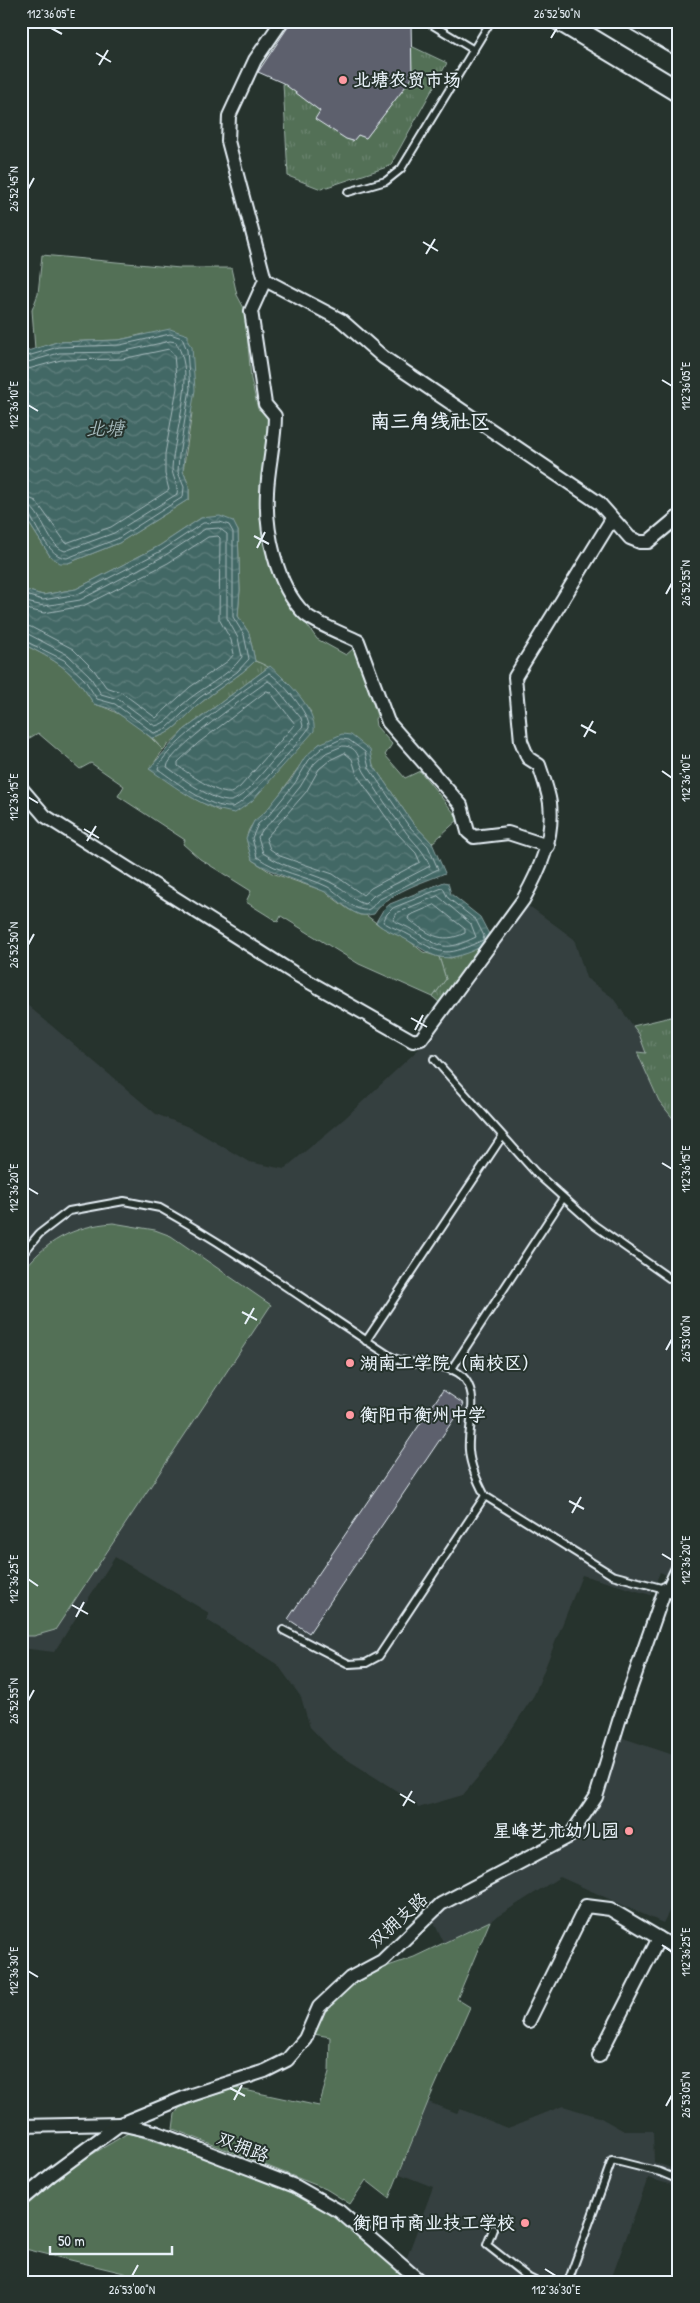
<svg xmlns="http://www.w3.org/2000/svg" width="700" height="2303" font-family="'Patrick Hand','LXGW WenKai TC',sans-serif">
<defs>
<pattern id="grass-tufts" width="24" height="20" patternUnits="userSpaceOnUse" patternTransform="scale(1.25)"><rect width="24" height="20" fill="#526f56"/><path d="M3 7l-1-3M5 7V3M7 7l1-3M15 17l-1-3M17 17v-4M19 17l1-3" fill="none" stroke="#6b846f"/></pattern>
<pattern id="water-waves" width="16" height="10" patternUnits="userSpaceOnUse" patternTransform="scale(1.25)"><rect width="16" height="10" fill="#436865"/><path d="M0 5q4-4 8 0t8 0" fill="none" stroke="#5e7e7c"/></pattern>
</defs>
<rect width="100%" height="100%" fill="#26332d"/>
<filter id="ink" filterUnits="userSpaceOnUse"><feTurbulence type="fractalNoise" baseFrequency=".02" numOctaves="2"/><feDisplacementMap in="SourceGraphic" scale="10" xChannelSelector="R" yChannelSelector="G"/><feConvolveMatrix kernelMatrix="1 2 1 2 8 2 1 2 1" color-interpolation-filters="sRGB"/></filter>
<g filter="url(#ink)">
<g fill="#364040">
<polygon points="525,906 532,908 574,939 586,978 612,997 639,1034 646,1053 637,1052 659,1101 679,1126 679,1581 660,1572 651,1595 582,1575 534,1695 488,1765 463,1795 418,1808 416,1803 332,1750 310,1727 301,1697 278,1665 207,1620 209,1613 115,1557 54,1652 21,1648 21,1065 27,1005 156,1114 191,1128 249,1162 284,1169 344,1119 423,1045"/>
<polygon points="620,1737 679,1757 679,1892 663,1923 560,1877 490,1921 444,1944 432,1918 459,1901 571,1842"/>
<polygon points="428,2102 457,2113 460,2109 508,2128 563,2106 599,2117 624,2131 653,2131 654,2162 679,2171 679,2187 648,2178 610,2282 430,2282 406,2260 433,2187 400,2174"/>
</g>
<g fill="url(#grass-tufts)" stroke="#9db0a7">
<polygon points="411,46 447,63 390,166 321,189 288,176 283,83 320,111 316,119 346,139 353,141 358,135 366,138 412,78"/>
<path d="M255,661L270,666L184,730L163,750L152,738C174,735 185,715 202,702C219,687 239,677 255,661Z"/>
<polygon points="486,944 441,1004 433,997 446,979 439,957 451,958"/>
<polygon points="679,1015 679,1126 659,1101 637,1052 646,1053 639,1034 633,1026"/>
</g>
<g fill="#526f56" stroke="#9db0a7">
<path d="M42,255L180,268H231L237,295L245,310L251,379L258,409L267,414L270,444L264,529L269,565L281,588L317,639L346,655L354,648L360,661L377,716L375,719L376,726L392,744L385,755L405,778L420,771L459,819L432,843L412,822L373,765L369,750L319,744C298,763 286,789 267,810C259,818 248,825 247,837C246,843 251,853 252,860L272,873L324,891L348,909L360,915H366L380,926L408,940L423,952L439,957L446,979L433,997L359,964L281,916L278,922L246,902L251,891L200,859L183,844L185,840L118,796L124,786L91,763L80,769L38,733L21,743V643C57,661 72,669 94,704C121,711 144,730 163,750L150,769L191,797L219,811L311,712C294,691 281,670 255,661L249,633L238,616L240,590L238,531L232,521L201,518L159,546L76,589L43,595L21,589L22,512L50,556L68,563L119,543L189,499V486L183,471L192,413L144,334L119,340L57,342L35,349L32,310L38,294Z"/>
<path d="M113,1223L155,1230L171,1236L271,1305L55,1630L34,1636H21V1274C44,1241 74,1226 113,1223Z"/>
<polygon points="490,1921 457,1999 470,2007 428,2102 389,2198 366,2180 350,2204 326,2189 173,2129 175,2114 180,2107 235,2088 319,2106 329,2072 330,2037 314,2034 329,2003 354,1982 377,1970 414,1957"/>
<path d="M128,2133C201,2155 286,2180 348,2225C370,2242 389,2263 409,2282H161L21,2248V2207L69,2168Z"/>
</g>
<g fill="url(#water-waves)" stroke="#859fa0">
<polygon points="170,329 188,335 188,342 192,347 195,390 184,455 183,471 189,486 189,499 119,543 68,563 60,563 50,556 22,512 21,353 57,342 119,340"/>
<path d="M220,516L233,521L238,531L240,590L238,616L249,633L255,661C239,677 219,687 202,702C185,715 174,735 152,738L112,709L94,704C72,669 57,661 21,643V589L43,595L76,589L159,546L201,518Z"/>
<path d="M270,666C286,680 317,709 314,731L252,801L235,813C202,809 176,787 149,769L184,730Z"/>
<path d="M342,734L351,735L370,750L373,765L412,822L432,843L445,873C422,883 388,892 374,914C368,915 364,916 358,914C345,909 336,896 323,891C296,879 277,876 252,860L246,838L254,821L265,812L291,780L305,757L319,744Z"/>
<path d="M444,882L448,883L451,894L480,917L491,938C486,945 480,947 472,951C438,965 434,955 407,940C397,934 384,931 376,922L383,910L390,904Z"/>
</g>
<g fill="none" stroke-linecap="round" stroke-linejoin="round">
<g stroke="#a6babd" stroke-width="1">
<path d="M21,358L58,347L120,345L170,334L182,338L187,350L190,389L179,455L178,472L184,487L183,497L117,539L67,558C49,558 36,525 28,512L21,509"/>
<path d="M21,364L59,353L121,352L170,341L176,342C177,346 180,349 181,353C193,384 174,434 172,468C172,477 179,485 177,494L114,533L65,551C45,545 42,504 21,503"/>
<polyline points="21,371 61,360 122,359 169,349 174,355 177,388 165,454 165,474 169,490 111,527 66,543 36,501 21,495"/>
<polyline points="21,594 43,600 78,594 161,551 203,523 220,522 229,525 233,532 233,617 244,635 249,659 237,672 199,698 166,729 154,733 115,704 97,699 84,679 64,660 21,639"/>
<path d="M21,601L44,606L80,600L164,556L205,529L219,528L227,534V618L238,638L242,657C228,677 200,688 182,705C174,713 166,724 155,726L118,699L101,694L89,675L68,655L28,634L21,633"/>
<polyline points="21,608 44,613 83,606 168,563 208,537 218,536 220,538 219,619 231,640 234,654 228,661 190,687 156,718 121,692 106,687 94,670 73,649 31,627 21,625"/>
<path d="M269,673C281,680 311,715 309,728C300,741 245,806 232,807C210,809 175,781 158,769C160,749 249,686 269,673Z"/>
<path d="M268,681L274,685L301,718L303,726L245,793C241,795 236,800 231,801C214,803 181,777 167,767C169,750 250,694 268,681Z"/>
<path d="M267,691L270,692L295,724L240,787C237,789 233,793 229,793C217,794 188,773 178,766V762L197,744Z"/>
<path d="M342,739L349,740L365,752L369,768L408,825L428,846L438,869L378,900C373,905 371,911 363,910C350,908 339,893 328,887C304,875 279,873 257,857L252,838L258,824L269,815L295,783L309,760L322,748Z"/>
<path d="M343,746C361,746 358,763 365,773C378,791 389,811 403,828C414,844 422,847 430,866L374,895L365,904C354,902 348,892 339,887C315,872 286,870 263,853L258,837L263,829L274,819L300,787L314,764L326,753Z"/>
<polygon points="345,753 352,759 357,775 397,833 416,853 420,862 371,888 363,895 333,874 280,856 270,849 266,838 306,792 319,769 330,760"/>
<path d="M443,888L448,898L476,920L484,936L483,940C448,956 443,957 411,936C403,931 392,928 383,922L387,914L393,908Z"/>
<path d="M438,896L471,924L476,937C444,952 442,948 414,931C407,926 399,924 393,920L397,913Z"/>
<path d="M435,905L465,929V933C440,945 428,933 408,919L409,916Z"/>
</g>
</g>
<g fill="#5d606d" stroke="#e8f1f8">
<polygon points="292,21 411,21 412,78 366,138 358,135 353,141 346,139 315,119 320,111 283,83 258,72"/>
<polygon points="443,1390 464,1404 309,1633 288,1619"/>
</g>
<g fill="none" stroke-linecap="round" stroke-linejoin="round">
<g stroke="#e8f1f8" stroke-width="10">
<g id="service">
<polyline points="426,21 474,50"/>
<polyline points="348,192 386,181 401,169 491,21"/>
<polyline points="434,1059 535,1172 594,1225 679,1285"/>
<path d="M21,1256L39,1234L69,1211L124,1201L160,1208C239,1252 314,1307 390,1356C409,1368 451,1360 465,1379C480,1399 467,1427 469,1450C470,1466 478,1482 485,1496L612,1575L665,1589L679,1559"/>
<polyline points="366,1341 502,1137"/>
<polyline points="451,1370 563,1198"/>
<polyline points="283,1630 349,1664 366,1663 379,1656 485,1496"/>
<polyline points="493,2229 487,2245 529,2278 537,2282"/>
<polyline points="568,2282 612,2160 660,2172 679,2180"/>
</g>
</g>
<g stroke="#e8f1f8" stroke-width="16">
<g id="minor">
<path d="M282,21L255,60L229,116L228,141L265,280L251,311L265,404L275,416C275,441 268,466 267,492C265,530 276,585 304,613C312,622 346,635 358,641L388,722L461,805L468,832L474,837L508,833L548,846"/>
<polyline points="265,280 341,320 383,357 599,503 630,538 640,542 648,542 679,516"/>
<path d="M21,788L45,816L297,975L413,1041L421,1039L523,900C540,870 554,838 550,803C548,790 543,777 539,765L528,758L521,741L515,677L612,519"/>
<polyline points="529,2021 586,1906 610,1909 679,1950"/>
<polyline points="599,2056 659,1938"/>
<polyline points="21,2126 120,2124 155,2132 295,2186 339,2211 421,2282"/>
<polyline points="21,2200 51,2175 120,2124 191,2095 265,2071 287,2060 305,2039 319,2007 350,1978 382,1961 441,1904 570,1836 596,1797 619,1721 665,1589 679,1594"/>
</g>
</g>
<g stroke="#e8f1f8" stroke-width="24">
<g id="primary">
<polyline points="561,21 679,92"/>
<polyline points="638,21 679,45"/>
</g>
</g>
<use href="#service" stroke="#26332d" stroke-width="6"/>
<use href="#minor" stroke="#26332d" stroke-width="12"/>
<use href="#primary" stroke="#26332d" stroke-width="20"/>
</g>
</g>
<path fill="none" stroke="#e8f1f8" stroke-width="2" d="M51,28L62,34M551,38L557,28M96,53L111,62M99,65L108,50M28,189L34,178M423,242L438,251M426,254L435,239M662,380L672,386M28,405L38,411M254,536L269,544M257,548L265,532M666,594L672,583M581,725L596,733M584,737L593,721M662,771L672,778M28,797L38,803M84,829L99,838M87,841L96,826M28,945L34,934M411,1018L427,1027M415,1030L423,1015M662,1163L672,1169M28,1188L38,1194M242,1312L257,1320M245,1324L254,1308M666,1350L672,1339M569,1501L584,1509M572,1513L581,1497M662,1554L672,1560M28,1579L38,1586M72,1605L88,1614M76,1617L84,1602M28,1701L34,1690M400,1794L415,1803M403,1806L412,1791M662,1945L672,1952M28,1971L38,1977M230,2088L245,2096M234,2100L242,2085M666,2106L672,2095M545,2269L556,2276M132,2276L138,2265"/>
<g fill="#ff9aa2" stroke="#26332d" stroke-width="2">
<circle cx="343" cy="80" r="5"/>
<circle cx="350" cy="1363" r="5"/>
<circle cx="350" cy="1415" r="5"/>
<circle cx="629" cy="1831" r="5"/>
<circle cx="525" cy="2223" r="5"/>
</g>
<g text-anchor="middle" stroke-width="4" stroke-linejoin="round" paint-order="stroke">
<g font-size="18" font-weight="bold" fill="#e8f1f8" stroke="#26332d" text-anchor="start">
<text x="353" y="86">北塘农贸市场</text>
<text x="360" y="1369">湖南工学院（南校区）</text>
<text x="360" y="1421">衡阳市衡州中学</text>
<text x="619" y="1837" text-anchor="end">星峰艺术幼儿园</text>
<text x="515" y="2229" text-anchor="end">衡阳市商业技工学校</text>
</g>
<g font-size="18" fill="#e8f1f8" stroke="#26332d">
<text transform="translate(398 1920) rotate(-42)" y="6">双拥支路</text>
<text transform="translate(243 2147) rotate(21)" y="6">双拥路</text>
</g>
<g font-size="19" font-style="italic" fill="#a6babd" stroke="#26332d">
<text x="105" y="435">北塘</text>
</g>
<g font-size="20" font-weight="bold" fill="#e8f1f8" stroke="#26332d">
<text x="430" y="428">南三角线社区</text>
</g>
</g>
<rect width="700" height="2303" fill="none" stroke="#26332d" stroke-width="55"/>
<path d="M50 2246v8h122v-8" fill="none" stroke="#e8f1f8" stroke-width="2.5"/>
<text x="58" y="2246" font-size="15" fill="#e8f1f8" stroke="#26332d" stroke-width="4" paint-order="stroke">50 m</text>
<rect x="28" y="28" width="644" height="2248" fill="none" stroke="#e8f1f8" stroke-width="2"/>
<g font-size="12" text-anchor="middle" fill="#e8f1f8">
<text x="51" y="18">112°36'05"E</text>
<text x="557" y="18">26°52'50"N</text>
<text transform="translate(14 189) rotate(-90)" y="4">26°52'45"N</text>
<text transform="translate(686 386) rotate(-90)" y="4">112°36'05"E</text>
<text transform="translate(14 405) rotate(-90)" y="4">112°36'10"E</text>
<text transform="translate(686 583) rotate(-90)" y="4">26°52'55"N</text>
<text transform="translate(686 778) rotate(-90)" y="4">112°36'10"E</text>
<text transform="translate(14 797) rotate(-90)" y="4">112°36'15"E</text>
<text transform="translate(14 945) rotate(-90)" y="4">26°52'50"N</text>
<text transform="translate(686 1169) rotate(-90)" y="4">112°36'15"E</text>
<text transform="translate(14 1188) rotate(-90)" y="4">112°36'20"E</text>
<text transform="translate(686 1339) rotate(-90)" y="4">26°53'00"N</text>
<text transform="translate(686 1560) rotate(-90)" y="4">112°36'20"E</text>
<text transform="translate(14 1579) rotate(-90)" y="4">112°36'25"E</text>
<text transform="translate(14 1701) rotate(-90)" y="4">26°52'55"N</text>
<text transform="translate(686 1952) rotate(-90)" y="4">112°36'25"E</text>
<text transform="translate(14 1971) rotate(-90)" y="4">112°36'30"E</text>
<text transform="translate(686 2095) rotate(-90)" y="4">26°53'05"N</text>
<text x="132" y="2294">26°53'00"N</text>
<text x="556" y="2294">112°36'30"E</text>
</g>
</svg>
